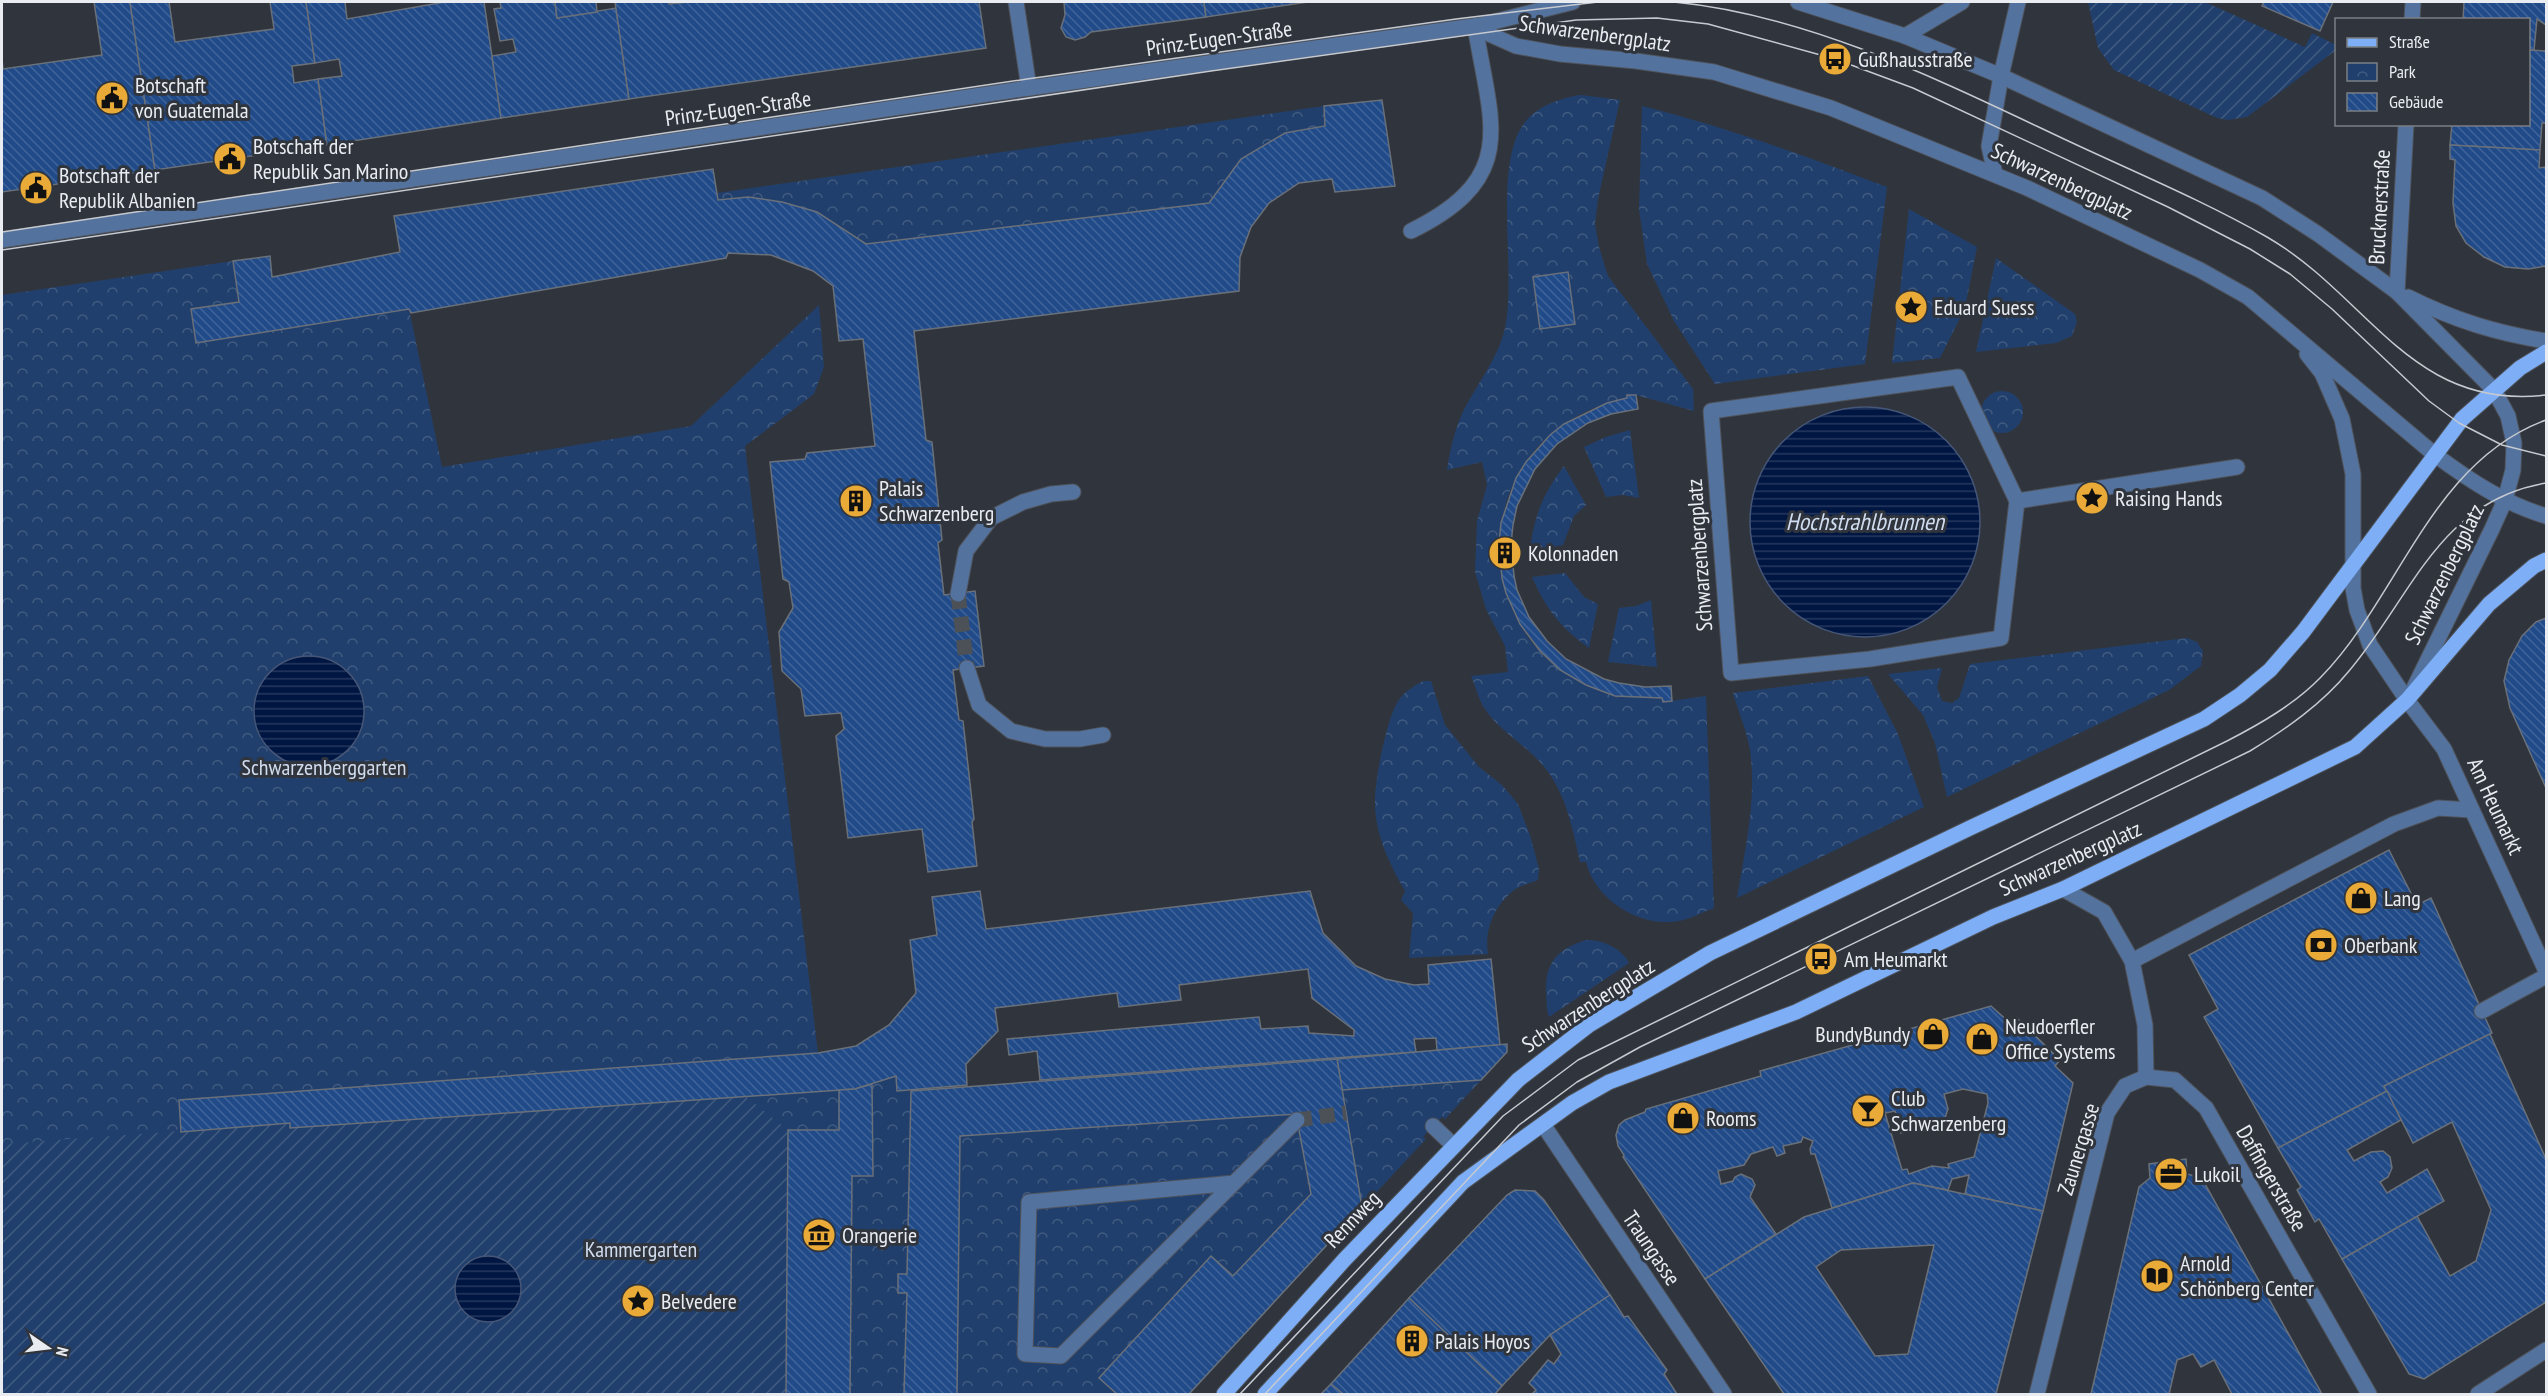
<svg xmlns="http://www.w3.org/2000/svg" width="2548" height="1396" font-family="'PT Sans Narrow',sans-serif">
<defs>
<pattern id="park-crowns" width="20" height="18" patternUnits="userSpaceOnUse" patternTransform="scale(1.5)"><rect width="20" height="18" fill="#213f6c"/><path d="M2 6a3 3 0 1 1 6 0M12 15a3 3 0 1 1 6 0" fill="none" stroke="#415b81"/></pattern>
<pattern id="garden-furrows" width="10" height="10" patternUnits="userSpaceOnUse" patternTransform="scale(1.5)"><rect width="10" height="10" fill="#213f6c"/><path d="M-1 1l2-2M0 10L10 0M9 11l2-2" fill="none" stroke="#415b81"/></pattern>
<pattern id="water-rules" width="6" height="5" patternUnits="userSpaceOnUse" patternTransform="scale(1.5)"><rect width="6" height="5" fill="#001642"/><path d="M0 2.5h6" fill="none" stroke="#25385e"/></pattern>
<pattern id="building-back-hatch" width="6" height="6" patternUnits="userSpaceOnUse" patternTransform="scale(1.5)"><rect width="6" height="6" fill="#204a88"/><path d="M-1 5l2 2M0 0l6 6M5-1l2 2" fill="none" stroke="#406499"/></pattern>
</defs>
<rect width="100%" height="100%" fill="#30353d"/>
<g fill="url(#park-crowns)">
<path d="M1581,95L1620,100L1598,199L1595,224L1599,247L1608,276L1693,389L1694,411L1636,395H1627V398C1437,438 1469,706 1662,698L1663,702L1706,696L1714,908C1700,913 1685,922 1670,922C1634,924 1594,897 1586,862H1580C1572,826 1565,788 1539,761C1521,742 1496,728 1483,706C1478,697 1475,685 1471,676L1508,672L1505,646L1486,609L1475,572L1477,521L1487,485L1482,462L1447,470C1450,451 1454,431 1462,414C1476,385 1498,359 1505,328C1517,272 1492,164 1525,122C1539,105 1561,98 1581,95Z"/>
<path d="M1324,106L1325,126L1285,133L1241,159L1209,203L866,244C815,206 782,195 718,200L717,193Z"/>
<path d="M1642,106C1726,127 1806,156 1887,187L1865,364L1715,384L1674,321L1647,264L1639,209Z"/>
<polygon points="1909,209 1977,247 1965,308 1940,358 1892,363"/>
<polygon points="1996,258 2075,314 2077,322 2072,336 2056,343 1976,352"/>
<polygon points="233,261 239,302 192,309 196,343 409,309 442,467 691,426 819,305 824,367 814,394 745,446 818,1053 180,1100 182,1131 290,1123 290,1127 855,1089 896,1076 897,1091 911,1091 1507,1044 1507,1052 1445,1119 1442,1117 1423,1137 1426,1139 1189,1394 2,1394 2,295"/>
<circle cx="2002" cy="412" r="21"/>
<polygon points="1630,430 1639,498 1623,495 1606,497 1584,447 1606,437"/>
<path d="M1564,466L1586,505L1574,516L1563,545L1530,551C1534,515 1543,494 1564,466Z"/>
<path d="M1565,573L1584,597L1598,604L1589,648C1560,627 1546,609 1532,577Z"/>
<polygon points="1651,600 1657,667 1608,662 1619,608 1636,606"/>
<polygon points="2187,638 2197,642 2203,651 2201,666 2169,690 1947,797 1935,743 1923,715 1888,674 1942,668 1937,687 1942,701 1952,703 1959,698 1970,664"/>
<path d="M1868,676L1898,734L1924,807L1737,898C1745,849 1757,800 1750,750C1747,731 1738,711 1733,693Z"/>
<path d="M1423,681H1431L1445,725L1479,767L1502,785L1518,804L1530,835L1539,869L1538,880C1530,883 1519,886 1513,891C1494,906 1484,931 1488,954L1409,958L1413,913L1401,900L1405,891C1390,865 1375,834 1375,804C1374,782 1387,718 1398,701C1405,691 1414,686 1423,681Z"/>
<path d="M1586,940C1601,939 1622,948 1629,963L1549,1017C1546,1009 1547,1001 1546,993C1545,963 1557,949 1586,940Z"/>
</g>
<g fill="url(#garden-furrows)">
<polygon points="2088,2 2205,2 2305,47 2312,33 2336,45 2336,50 2247,117 2228,120 2217,118 2114,70 2098,48"/>
<polygon points="745,1096 788,1130 786,1394 2,1394 2,1144 290,1123 290,1127"/>
</g>
<g fill="url(#water-rules)" stroke="#465677" stroke-width="1.5">
<circle cx="1865" cy="522" r="115"/>
<circle cx="309" cy="711" r="55"/>
<circle cx="488" cy="1289" r="33"/>
</g>
<g fill="url(#building-back-hatch)" stroke="#6a7079" stroke-width="1.5" fill-rule="evenodd">
<polygon points="94,2 130,2 155,170 2,192 2,59 3,69 102,55"/>
<polygon points="130,2 169,2 175,42 274,29 270,2 306,2 315,63 292,66 294,83 318,79 327,145 155,170"/>
<polygon points="306,2 345,2 347,19 445,2 484,2 501,118 327,145 318,79 342,76 339,59 315,63"/>
<polygon points="500,2 555,2 557,18 616,8 629,99 501,118 492,56 516,52 513,39 500,41 494,9 501,8"/>
<polygon points="555,2 596,2 597,12 557,18"/>
<polygon points="615,2 668,2 669,4 689,2 979,2 986,48 629,99"/>
<polygon points="1064,2 1204,2 1206,17 1091,32 1085,37 1075,40 1066,37 1061,28 1065,15"/>
<polygon points="1204,2 1308,2 1206,17"/>
<polygon points="2264,2 2333,2 2320,31 2262,6"/>
<polygon points="2464,2 2546,2 2546,25 2537,19 2534,50 2528,50 2528,20 2463,20"/>
<polygon points="2528,50 2546,51 2546,123 2542,123 2540,150 2450,145 2452,124 2528,124"/>
<polygon points="1382,100 1395,186 1335,192 1332,179 1299,183 1269,203 1251,227 1240,257 1239,291 914,331 926,440 932,442 942,540 938,543 944,595 975,591 984,666 953,670 959,720 963,721 974,819 972,822 977,866 928,872 922,829 848,838 836,736 844,729 841,713 805,716 801,689 782,671 779,632 793,608 789,582 783,579 770,462 805,459 807,453 875,446 863,339 839,341 833,286 813,271 771,255 728,253 726,258 411,313 409,309 196,343 191,309 239,302 233,261 270,256 272,277 400,252 394,216 713,169 718,200 748,197 782,202 817,212 866,244 1209,203 1241,159 1285,133 1325,126 1324,106"/>
<polygon points="2450,145 2540,150 2539,168 2546,167 2546,266 2528,269 2505,267 2484,257 2466,243 2456,226 2453,203 2455,160 2450,159"/>
<polygon points="1568,272 1575,324 1540,329 1533,277"/>
<polygon points="1627,395 1636,395 1638,409 1611,414 1588,423 1557,444 1535,469 1517,506 1513,525 1511,544 1514,576 1517,590 1529,617 1547,641 1566,659 1604,679 1619,683 1645,687 1671,686 1672,701 1663,702 1662,698 1615,696 1586,685 1560,670 1540,651 1520,624 1506,593 1502,578 1499,543 1501,523 1516,478 1526,462 1550,435 1564,424 1607,403 1627,398"/>
<polygon points="2546,618 2546,788 2510,708 2504,681 2509,660 2522,636 2536,622"/>
<polygon points="2389,850 2417,905 2431,898 2492,1033 2384,1086 2387,1091 2278,1148 2204,1017 2218,1009 2189,955"/>
<polygon points="980,891 986,929 1310,891 1323,933 1356,966 1385,979 1414,985 1429,984 1428,965 1491,959 1500,1045 1437,1050 1436,1038 1414,1039 1416,1052 1040,1080 1037,1051 1009,1055 1007,1039 1259,1017 1261,1029 1308,1026 1309,1033 1354,1036 1354,1030 1312,998 1308,969 1179,985 1181,1000 1119,1007 1117,993 995,1008 998,1031 966,1064 967,1085 897,1091 896,1076 855,1089 290,1128 290,1123 181,1132 179,1100 818,1053 856,1046 889,1025 916,993 910,940 937,935 932,897"/>
<path d="M1991,1006L2010,1023L2016,1017L2060,1060L2055,1066L2073,1083L2043,1211L1965,1194L1969,1175L1952,1179L1948,1190L1913,1183L1832,1208L1815,1154H1811L1810,1149L1813,1141L1803,1137L1801,1142L1783,1146L1785,1153L1777,1156L1773,1147L1751,1154L1744,1165L1718,1171L1721,1184L1733,1181L1735,1177L1741,1174L1752,1179L1755,1185L1750,1197L1776,1234L1705,1279L1623,1157L1624,1155L1618,1146L1616,1135L1619,1125L1625,1120L1645,1112L1646,1109L1761,1076L1760,1071ZM1963,1089L1987,1094L1988,1103L1974,1157L1948,1164L1949,1168L1932,1166L1909,1174L1907,1169L1902,1170L1885,1113L1895,1111L1901,1133L1945,1118L1948,1109L1944,1094Z"/>
<polygon points="2490,1034 2546,1159 2546,1302 2424,1379 2409,1374 2342,1259 2417,1216 2450,1276 2476,1261 2491,1210 2452,1122 2413,1143 2384,1086"/>
<polygon points="1507,1044 1507,1052 1481,1080 1342,1090 1337,1059"/>
<polygon points="1337,1059 1362,1207 1189,1394 1117,1394 1099,1378 1211,1256 1233,1276 1311,1194 1296,1114 960,1136 957,1394 904,1394 907,1293 898,1293 898,1274 907,1274 911,1091"/>
<polygon points="872,1084 873,1176 852,1176 850,1394 786,1394 788,1130 839,1130 839,1090 855,1089"/>
<polygon points="2387,1091 2401,1120 2347,1150 2354,1161 2371,1152 2383,1151 2390,1157 2392,1168 2388,1177 2380,1182 2387,1193 2427,1169 2444,1201 2342,1259 2319,1219 2315,1222 2297,1190 2301,1187 2278,1148"/>
<polygon points="2186,1159 2187,1174 2198,1177 2205,1184 2322,1394 2232,1394 2214,1360 2201,1367 2193,1354 2177,1360 2169,1394 2091,1394 2139,1187 2150,1178 2149,1164"/>
<path d="M1913,1183L2043,1211L1996,1394H1784L1705,1279L1804,1217ZM1934,1245L1908,1354L1875,1356L1816,1267L1841,1250Z"/>
<polygon points="1515,1190 1535,1191 1544,1200 1610,1295 1550,1335 1502,1386 1409,1298 1507,1195"/>
<polygon points="1610,1295 1624,1317 1628,1316 1667,1370 1664,1374 1677,1394 1532,1394 1536,1390 1529,1383 1548,1360 1554,1364 1561,1354 1550,1335"/>
<polygon points="1409,1298 1502,1386 1495,1394 1343,1394 1331,1384"/>
<polygon points="1331,1384 1343,1394 1321,1394"/>
</g>
<g fill="none" stroke-linecap="round" stroke-linejoin="round">
<g stroke="#4c5158" stroke-width="15" stroke-dasharray="15 8" stroke-linecap="butt">
<polyline points="958,594 967,668"/>
<polyline points="1297,1120 1346,1113"/>
</g>
<g stroke="#4e525a" stroke-width="17">
<g id="minor">
<polyline points="1016,2 1029,88"/>
<polyline points="1798,2 1905,36 2001,76 2262,198 2318,234 2397,292 2494,390 2508,416 2514,443 2513,470 2505,500 2492,529 2413,690"/>
<polyline points="2412,20 2413,2"/>
<path d="M1481,25L1489,34L1516,46L1560,54L1636,61L1714,72L1831,108L2027,188L2200,270L2248,297L2434,454C2469,480 2505,504 2546,516"/>
<polyline points="1905,36 1962,2"/>
<polyline points="1995,174 1989,146 2001,76 2018,2"/>
<path d="M1411,231C1520,177 1491,125 1475,26"/>
<polyline points="2,240 1029,88 1481,25 1573,2"/>
<polyline points="2397,292 2406,124"/>
<path d="M2408,297C2454,320 2496,333 2546,341"/>
<polyline points="2307,354 2322,373 2342,419 2353,474 2353,588 2357,610 2370,645 2407,700 2444,749 2546,971"/>
<polygon points="1958,377 2017,501 2001,638 1870,659 1731,673 1711,411"/>
<polyline points="2017,501 2237,467"/>
<polyline points="958,594 966,551 991,518 1023,502 1051,494 1073,492"/>
<polyline points="967,668 979,705 1011,731 1045,739 1080,739 1103,735"/>
<polyline points="2063,889 2104,912 2132,961 2145,1025 2146,1077"/>
<polyline points="2132,961 2394,824 2438,808 2472,810"/>
<polyline points="2482,1011 2546,976"/>
<polyline points="1433,1126 1454,1146"/>
<polyline points="1544,1126 1724,1394"/>
<polyline points="1234,1183 1029,1202 1025,1354 1061,1356 1297,1120"/>
<polyline points="2037,1394 2107,1113 2125,1086 2146,1077 2175,1080 2206,1108 2369,1394"/>
<polyline points="2478,1394 2546,1350"/>
</g>
</g>
<g stroke="#4e525a" stroke-width="17">
<g id="major">
<polyline points="1224,1394 1345,1259 1518,1080 1589,1025 1710,953 1972,827 2204,719 2240,695 2270,670 2303,632 2462,419 2520,368 2546,352"/>
<polyline points="1265,1394 1463,1182 1572,1103 1609,1082 1796,1012 1993,917 2063,889 2355,747 2407,700 2489,604 2534,566 2546,560"/>
</g>
</g>
<use href="#minor" stroke="#54729e" stroke-width="15"/>
<use href="#major" stroke="#7daef6" stroke-width="15"/>
<g stroke="#c6cad0" stroke-width="1.5">
<path d="M1674,2C1810,15 1943,82 2064,139C2132,171 2202,200 2267,237C2369,296 2411,411 2546,395"/>
<polyline points="2,232 1027,79 1456,19 1598,2"/>
<polyline points="2,250 1211,71 1576,20 1657,18 1708,24 1835,59 1913,88 2168,207 2250,249 2290,274 2332,309 2429,401 2459,423 2502,445 2546,456"/>
<path d="M1240,1394L1503,1116L1578,1060L2227,741C2260,724 2295,704 2321,677C2400,596 2431,462 2546,420"/>
<path d="M1265,1394L1519,1125L1577,1082L1640,1047L2250,751C2286,729 2322,704 2349,671C2412,597 2438,501 2546,483"/>
</g>
</g>
<defs>
<g id="bus-disc" transform="scale(1.725)"><circle r="9.5" fill="#e9aa38" stroke="#30353d"/><path d="M-5-6H5V4H4V6H2V4H-2V6H-4V4H-5ZM-3.5-4V0h7V-4ZM-3.5 1.2v1.5H-2V1.2ZM2 1.2v1.5H3.5V1.2Z" fill="#111"/></g>
<g id="civic-disc" transform="scale(1.725)"><circle r="9.5" fill="#e9aa38" stroke="#30353d"/><path d="M-.6-6.5H3V-4.5H.6V-3L4-1V1h2V6H-6V1h2V-1L-.6-3ZM-1.2 2.5V6h2.4V2.5Z" fill="#111"/></g>
<g id="sight-disc" transform="scale(1.725)"><circle r="9.5" fill="#e9aa38" stroke="#30353d"/><path d="M0-6L1.8-2.2L6-1.7L2.9 1.2L3.7 5.4L0 3.3L-3.7 5.4L-2.9 1.2L-6-1.7L-1.8-2.2Z" fill="#111"/></g>
<g id="building-disc" transform="scale(1.725)"><circle r="9.5" fill="#e9aa38" stroke="#30353d"/><path d="M-4-6H4V6H1V3H-1V6H-4ZM-2.5-4.3h1.7v1.8h-1.7ZM.8-4.3h1.7v1.8H.8ZM-2.5-1h1.7V.8h-1.7ZM.8-1h1.7V.8H.8Z" fill="#111"/></g>
<g id="shop-disc" transform="scale(1.725)"><circle r="9.5" fill="#e9aa38" stroke="#30353d"/><path d="M-5-2.5h2.3a2.7 3.5 0 0 1 5.4 0H5L5.5 6h-11ZM-1.5-2.5h3a1.5 2.3 0 0 0-3 0Z" fill="#111"/></g>
<g id="bank-disc" transform="scale(1.725)"><circle r="9.5" fill="#e9aa38" stroke="#30353d"/><path d="M-6-4H6V4H-6ZM0-2.3a2.3 2.3 0 1 0 0 4.6a2.3 2.3 0 1 0 0-4.6Z" fill="#111"/></g>
<g id="bar-disc" transform="scale(1.725)"><circle r="9.5" fill="#e9aa38" stroke="#30353d"/><path d="M-6-5H6L.8 .8V4.5H3.5V6h-7V4.5H-.8V.8Z" fill="#111"/></g>
<g id="office-disc" transform="scale(1.725)"><circle r="9.5" fill="#e9aa38" stroke="#30353d"/><path d="M-6-3h4V-5.5h4V-3h4V5H-6ZM-1-4.5V-3h2v-1.5ZM-6 0V1H6V0Z" fill="#111"/></g>
<g id="museum-disc" transform="scale(1.725)"><circle r="9.5" fill="#e9aa38" stroke="#30353d"/><path d="M0-6L6-3V-2H-6V-3ZM-5-1h2V3h-2ZM-1-1h2V3h-2ZM3-1h2V3H3ZM-6 4H6V6H-6Z" fill="#111"/></g>
<g id="library-disc" transform="scale(1.725)"><circle r="9.5" fill="#e9aa38" stroke="#30353d"/><path d="M-6-4Q-3-5.5-.7-3.5V5Q-3 3-6 4ZM6-4Q3-5.5 .7-3.5V5Q3 3 6 4Z" fill="#111"/></g>
</defs>
<g fill-rule="evenodd">
<use href="#bus-disc" x="1835" y="59"/>
<use href="#civic-disc" x="112" y="98"/>
<use href="#civic-disc" x="230" y="159"/>
<use href="#civic-disc" x="36" y="188"/>
<use href="#sight-disc" x="1911" y="307"/>
<use href="#sight-disc" x="2092" y="498"/>
<use href="#building-disc" x="856" y="501"/>
<use href="#building-disc" x="1505" y="553"/>
<use href="#shop-disc" x="2361" y="898"/>
<use href="#bank-disc" x="2321" y="945"/>
<use href="#bus-disc" x="1821" y="959"/>
<use href="#shop-disc" x="1933" y="1034"/>
<use href="#shop-disc" x="1982" y="1039"/>
<use href="#bar-disc" x="1868" y="1111"/>
<use href="#shop-disc" x="1683" y="1118"/>
<use href="#office-disc" x="2171" y="1174"/>
<use href="#museum-disc" x="819" y="1235"/>
<use href="#library-disc" x="2157" y="1276"/>
<use href="#sight-disc" x="638" y="1301"/>
<use href="#building-disc" x="1412" y="1341"/>
</g>
<g text-anchor="middle" stroke-width="6" stroke-linejoin="round" paint-order="stroke">
<g font-size="22" fill="#e9edf2" stroke="#30353d">
<text transform="translate(1595 33) rotate(8)" y="8">Schwarzenbergplatz</text>
<text transform="translate(1219 38) rotate(-8)" y="8">Prinz-Eugen-Straße</text>
<text transform="translate(738 108) rotate(-8)" y="8">Prinz-Eugen-Straße</text>
<text transform="translate(2062 181) rotate(25)" y="8">Schwarzenbergplatz</text>
<text transform="translate(2379 207) rotate(-87)" y="8">Brucknerstraße</text>
<text transform="translate(1699 555) rotate(-94)" y="8">Schwarzenbergplatz</text>
<text transform="translate(2444 574) rotate(-64)" y="8">Schwarzenbergplatz</text>
<text transform="translate(2496 806) rotate(65)" y="8">Am Heumarkt</text>
<text transform="translate(2070 858) rotate(-24)" y="8">Schwarzenbergplatz</text>
<text transform="translate(1588 1005) rotate(-33)" y="8">Schwarzenbergplatz</text>
<text transform="translate(2078 1149) rotate(-73)" y="8">Zaunergasse</text>
<text transform="translate(2272 1178) rotate(60)" y="8">Daffingerstraße</text>
<text transform="translate(1352 1219) rotate(-46)" y="8">Rennweg</text>
<text transform="translate(1652 1248) rotate(56)" y="8">Traungasse</text>
</g>
<g font-size="22" fill="#e9edf2" stroke="#30353d" text-anchor="start">
<text x="1858" y="67">Gußhausstraße</text>
<text x="135" y="93">Botschaft<tspan x="135" dy="25">von Guatemala</tspan></text>
<text x="253" y="154">Botschaft der<tspan x="253" dy="25">Republik San Marino</tspan></text>
<text x="59" y="183">Botschaft der<tspan x="59" dy="25">Republik Albanien</tspan></text>
<text x="1934" y="315">Eduard Suess</text>
<text x="879" y="496">Palais<tspan x="879" dy="25">Schwarzenberg</tspan></text>
<text x="2115" y="506">Raising Hands</text>
<text x="1528" y="561">Kolonnaden</text>
<text x="2384" y="906">Lang</text>
<text x="2344" y="953">Oberbank</text>
<text x="1844" y="967">Am Heumarkt</text>
<text x="2005" y="1034">Neudoerfler<tspan x="2005" dy="25">Office Systems</tspan></text>
<text x="1910" y="1042" text-anchor="end">BundyBundy</text>
<text x="1891" y="1106">Club<tspan x="1891" dy="25">Schwarzenberg</tspan></text>
<text x="1706" y="1126">Rooms</text>
<text x="2194" y="1182">Lukoil</text>
<text x="842" y="1243">Orangerie</text>
<text x="2180" y="1271">Arnold<tspan x="2180" dy="25">Schönberg Center</tspan></text>
<text x="661" y="1309">Belvedere</text>
<text x="1435" y="1349">Palais Hoyos</text>
</g>
<g font-size="22" fill="#d0dcee" stroke="#30353d">
<text x="324" y="775">Schwarzenberggarten</text>
<text x="641" y="1257">Kammergarten</text>
</g>
<g font-size="24" font-style="italic" fill="#d0dcef" stroke="#30353d">
<text x="1865" y="530">Hochstrahlbrunnen</text>
</g>
</g>
<rect width="2548" height="1396" fill="none" stroke="#e9edf2" stroke-width="6"/>
<rect x="2335" y="18" width="195" height="108" fill="#30353d" stroke="#7a7f85" stroke-width="1.5"/>
<rect x="2347" y="38" width="30" height="9" fill="#7daef6" stroke="#7a7f85" stroke-width="1.5"/>
<text x="2389" y="48" font-size="18" fill="#e9edf2">Straße</text>
<rect x="2347" y="63" width="30" height="18" fill="url(#park-crowns)" stroke="#7a7f85" stroke-width="1.5"/>
<text x="2389" y="78" font-size="18" fill="#e9edf2">Park</text>
<rect x="2347" y="93" width="30" height="18" fill="url(#building-back-hatch)" stroke="#7a7f85" stroke-width="1.5"/>
<text x="2389" y="108" font-size="18" fill="#e9edf2">Gebäude</text>
<g transform="translate(48 1348) rotate(104)" stroke="#30353d" stroke-width="4.5" paint-order="stroke">
<path d="M0-4.5L10 22L0 15L-10 22Z" fill="#e9edf2"/>
<text y="-9" font-size="16" font-weight="bold" text-anchor="middle" fill="#e9edf2">N</text>
</g>
</svg>
